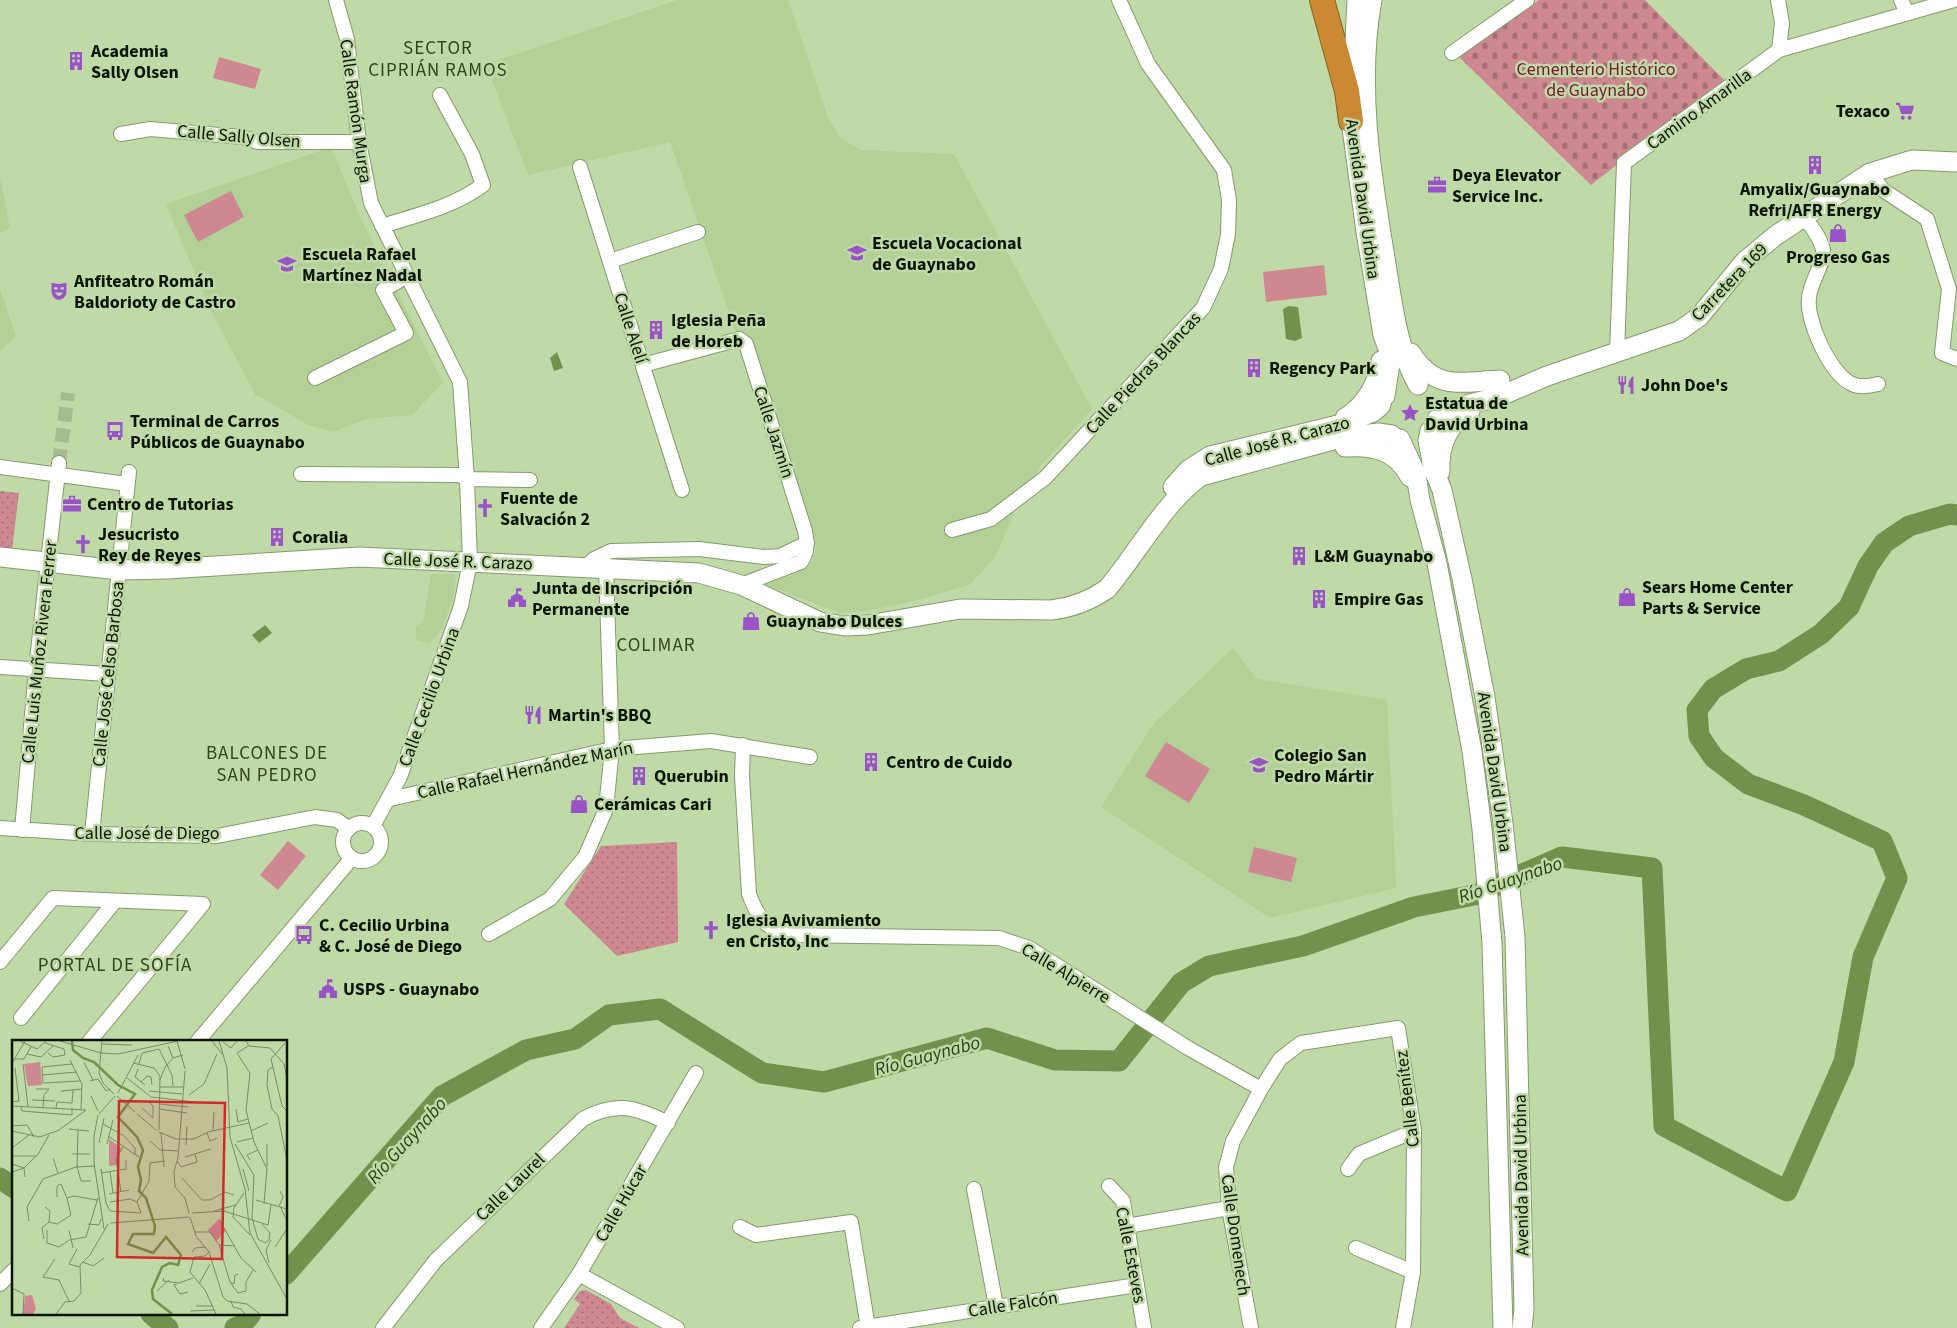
<svg xmlns="http://www.w3.org/2000/svg" width="1957" height="1328" font-family="'Source Sans 3',sans-serif">
<defs>
<pattern id="grass-dots" width="8" height="8" patternUnits="userSpaceOnUse" patternTransform="scale(1.25)"><rect width="8" height="8" fill="#cd8892"/><path d="M2 2h.1M6 6h.1" fill="none" stroke="#a56e75" stroke-width="1.8" stroke-linecap="round"/></pattern>
<pattern id="cemetery-stones" width="16" height="16" patternUnits="userSpaceOnUse" patternTransform="scale(1.25)"><rect width="16" height="16" fill="#cd8892"/><path d="M2 7V4a2 2 0 0 1 4 0v3zM10 15v-3a2 2 0 0 1 4 0v3z" fill="#a56e75"/></pattern>
</defs>
<rect width="100%" height="100%" fill="#c0daa7"/>
<g fill="#b3d097">
<polygon points="677,0 788,0 829,120 840,137 860,150 954,154 1092,409 1040,467 1017,507 995,557 970,585 913,601 866,611 840,613 763,584 762,580 791,576 808,567 813,561 816,549 815,541 754,347 748,337 735,330 670,142 528,175 486,64"/>
<polygon points="331,147 362,221 443,383 412,415 366,419 333,432 308,425 255,394 209,307 166,204"/>
<polygon points="0,177 10,228 0,233"/>
<polygon points="0,289 16,336 0,351"/>
<polygon points="431,574 453,574 456,579 453,598 443,626 436,638 428,643 416,640 416,626 423,622"/>
<polygon points="1233,648 1257,679 1387,700 1396,888 1270,918 1101,807 1154,723"/>
</g>
<g fill="url(#grass-dots)">
<polygon points="0,491 19,493 12,550 0,548"/>
<polygon points="677,842 678,942 617,956 564,904 601,846"/>
<polygon points="586,1290 611,1304 620,1318 639,1328 564,1328 580,1304 574,1299 580,1291"/>
</g>
<polygon fill="url(#cemetery-stones)" points="1539,0 1645,0 1725,81 1591,185 1458,56"/>
<g fill="#cd8892">
<polygon points="219,57 261,69 255,89 213,78"/>
<polygon points="231,191 244,217 198,242 184,215"/>
<polygon points="1324,265 1327,295 1266,302 1263,272"/>
<polygon points="1166,742 1210,769 1189,803 1145,776"/>
<polygon points="288,841 306,856 278,890 260,875"/>
<polygon points="1254,847 1297,858 1291,882 1248,872"/>
</g>
<g fill="#70924d">
<polygon points="1289,306 1298,307 1302,338 1295,341 1286,339 1283,309"/>
<polygon points="557,352 563,368 554,371 550,358"/>
<polygon points="265,625 272,633 259,643 252,635"/>
</g>
<g fill="none" stroke-linecap="round" stroke-linejoin="round">
<g stroke="#70924d" stroke-width="21">
<polyline points="0,1178 14,1188"/>
<polyline points="286,1274 442,1096 526,1050 575,1039 609,1015 660,1009 762,1073 824,1082 987,1038 1055,1060 1119,1061 1181,983 1209,966 1303,946 1414,907 1474,895 1562,857 1652,868 1664,1126 1787,1191 1844,1062 1863,957 1897,878 1882,841 1804,805 1748,784 1714,758 1699,736 1697,710 1713,689 1746,669 1779,661 1821,634 1849,607 1868,566 1884,543 1909,526 1950,514 1957,515"/>
<polyline points="151,1314 168,1328"/>
<polyline points="235,1328 242,1325 251,1314"/>
</g>
<polyline stroke="#a5bc8f" stroke-width="14" stroke-dasharray="14 7" stroke-linecap="butt" points="59,463 68,393"/>
<g stroke="#839b6b" stroke-width="16">
<g id="street">
<polyline points="336,0 347,39 359,142 371,203 460,382 467,479 470,562 461,606 400,777 373,826"/>
<polyline points="1778,0 1782,23 1779,50"/>
<polyline points="1901,0 1907,13"/>
<polyline points="1452,53 1527,0"/>
<polyline points="121,134 150,129 242,137 258,142 359,142"/>
<polyline points="580,167 682,490"/>
<polyline points="1870,173 1883,190 1927,219 1949,289 1942,353 1957,359"/>
<path d="M1804,217C1811,226 1821,238 1823,250C1824,265 1810,282 1809,298C1806,321 1830,374 1852,384C1860,388 1870,386 1878,384"/>
<path d="M382,226C417,215 453,207 483,185L472,154L440,95"/>
<polyline points="610,261 698,232"/>
<polyline points="1617,353 1624,163 1779,50 1954,0"/>
<path d="M643,365L732,341L739,339L746,344L805,531C807,542 808,552 801,562L741,585"/>
<polyline points="315,378 406,333 383,290 407,276"/>
<polyline points="0,467 127,484"/>
<polyline points="301,474 459,475 467,479 530,480"/>
<polyline points="952,530 991,519 1045,478 1203,308 1221,269 1228,234 1229,200 1224,170 1148,64 1119,0"/>
<polyline points="586,567 594,559 611,551 699,549 764,557 780,556 807,543"/>
<polyline points="0,667 107,674"/>
<path d="M743,745L742,776L749,894C758,918 765,929 791,935L999,938L1029,948L1188,1048L1261,1089"/>
<polyline points="390,799 612,749 711,741 810,757"/>
<circle cx="362" cy="842" r="19"/>
<polyline points="0,828 92,834 217,836 315,817 337,820 349,829"/>
<polyline points="22,830 36,669 59,463"/>
<polyline points="92,834 129,472"/>
<polyline points="489,934 550,899 585,857 606,809 612,749 606,568"/>
<polyline points="0,962 53,898 203,904 89,1042"/>
<polyline points="21,1018 115,901"/>
<polyline points="197,1042 352,858"/>
<polyline points="1348,1169 1359,1154 1414,1131"/>
<polyline points="1109,1186 1123,1201 1144,1328"/>
<polyline points="974,1189 996,1306"/>
<polyline points="1127,1226 1229,1208"/>
<polyline points="740,1227 756,1235 851,1222 868,1328"/>
<polyline points="1356,1248 1413,1272"/>
<polyline points="579,1274 677,1328"/>
<polyline points="0,1284 14,1270"/>
<path d="M383,1328L436,1260L583,1119C616,1101 636,1107 668,1123"/>
<polyline points="541,1328 579,1274 696,1073"/>
<polyline points="860,1328 1137,1285"/>
<polyline points="1251,1328 1229,1208 1226,1167 1233,1141 1261,1089 1280,1059 1301,1043 1398,1028 1414,1131 1413,1272 1403,1328"/>
</g>
</g>
<g stroke="#839b6b" stroke-width="21">
<g id="secondary">
<polyline points="1357,0 1351,121 1366,232 1383,335 1391,357 1385,396"/>
<path d="M1372,0C1356,87 1372,179 1386,264C1393,306 1397,348 1418,385"/>
<path d="M1411,353C1435,391 1460,382 1500,380"/>
<path d="M1345,418C1365,406 1378,384 1381,361"/>
<polyline points="1437,419 1466,405 1498,397 1547,376 1679,331 1699,317 1745,261 1775,236 1870,173 1912,160 1957,162"/>
<polyline points="1430,431 1428,440 1433,468 1442,490 1462,579 1485,697 1503,823 1515,937 1524,1309 1522,1328"/>
<polyline points="1400,439 1416,474 1420,500 1437,563 1472,751 1482,829 1492,943 1503,1328"/>
<path d="M1345,447C1374,445 1396,450 1410,477"/>
<path d="M1440,472C1439,445 1447,425 1470,411"/>
<polyline points="1173,487 1188,470 1210,456 1346,423 1373,412 1381,405"/>
<path d="M0,557L119,570L167,569L359,557L699,573L741,585L820,622L844,626L868,625L960,609L1051,610C1070,608 1091,600 1107,589C1137,554 1164,502 1201,476L1340,438L1378,433L1392,435"/>
</g>
</g>
<g stroke="#886022" stroke-width="26">
<polyline id="highway" points="1322,0 1347,91 1351,121"/>
</g>
<use href="#street" stroke="#fff" stroke-width="14"/>
<use href="#secondary" stroke="#fff" stroke-width="19"/>
<use href="#highway" stroke="#ca8932" stroke-width="24"/>
</g>
<defs>
<g id="building-bare" transform="scale(1.5)"><path d="M-4-6H4V6H1V3H-1V6H-4ZM-2.5-4.3h1.7v1.8h-1.7ZM.8-4.3h1.7v1.8H.8ZM-2.5-1h1.7V.8h-1.7ZM.8-1h1.7V.8H.8Z" fill="#9a53c7" stroke="#c0daa7" stroke-width="2.5" paint-order="stroke"/></g>
<g id="supermarket-bare" transform="scale(1.5)"><path d="M-6-5.5h2.5l.6 2H6L4.5 2H-2.5L-4.4-4H-6ZM-1.5 3.2a1.3 1.3 0 1 0 .1 0ZM3 3.2a1.3 1.3 0 1 0 .1 0Z" fill="#9a53c7" stroke="#c0daa7" stroke-width="2.5" paint-order="stroke"/></g>
<g id="office-bare" transform="scale(1.5)"><path d="M-6-3h4V-5.5h4V-3h4V5H-6ZM-1-4.5V-3h2v-1.5ZM-6 0V1H6V0Z" fill="#9a53c7" stroke="#c0daa7" stroke-width="2.5" paint-order="stroke"/></g>
<g id="shop-bare" transform="scale(1.5)"><path d="M-5-2.5h2.3a2.7 3.5 0 0 1 5.4 0H5L5.5 6h-11ZM-1.5-2.5h3a1.5 2.3 0 0 0-3 0Z" fill="#9a53c7" stroke="#c0daa7" stroke-width="2.5" paint-order="stroke"/></g>
<g id="school-bare" transform="scale(1.5)"><path d="M0-5L7-2L0 1L-7-2ZM-4 1L0 2.5L4 1V4Q0 6-4 4Z" fill="#9a53c7" stroke="#c0daa7" stroke-width="2.5" paint-order="stroke"/></g>
<g id="theatre-bare" transform="scale(1.5)"><path d="M-5-5.5Q0-4 5-5.5V0Q5 5 0 6Q-5 5-5 0ZM-3.3-2.5H-1v1.5H-3.3ZM1-2.5H3.3v1.5H1ZM-2.8 1Q0 5.5 2.8 1Z" fill="#9a53c7" stroke="#c0daa7" stroke-width="2.5" paint-order="stroke"/></g>
<g id="restaurant-bare" transform="scale(1.5)"><path d="M-5-6h1v4h1v-4h1v4h1v-4h1v5L-1.5 .5V6h-2V.5L-5-1ZM5-6V6H3V1.5H1.5Q1.5-4 5-6Z" fill="#9a53c7" stroke="#c0daa7" stroke-width="2.5" paint-order="stroke"/></g>
<g id="sight-bare" transform="scale(1.5)"><path d="M0-6L1.8-2.2L6-1.7L2.9 1.2L3.7 5.4L0 3.3L-3.7 5.4L-2.9 1.2L-6-1.7L-1.8-2.2Z" fill="#9a53c7" stroke="#c0daa7" stroke-width="2.5" paint-order="stroke"/></g>
<g id="bus-bare" transform="scale(1.5)"><path d="M-5-6H5V4H4V6H2V4H-2V6H-4V4H-5ZM-3.5-4V0h7V-4ZM-3.5 1.2v1.5H-2V1.2ZM2 1.2v1.5H3.5V1.2Z" fill="#9a53c7" stroke="#c0daa7" stroke-width="2.5" paint-order="stroke"/></g>
<g id="church-bare" transform="scale(1.5)"><path d="M-1.2-6h2.4v3.5h3.3v2.4h-3.3V6h-2.4V-.1h-3.3v-2.4h3.3Z" fill="#9a53c7" stroke="#c0daa7" stroke-width="2.5" paint-order="stroke"/></g>
<g id="civic-bare" transform="scale(1.5)"><path d="M-.6-6.5H3V-4.5H.6V-3L4-1V1h2V6H-6V1h2V-1L-.6-3ZM-1.2 2.5V6h2.4V2.5Z" fill="#9a53c7" stroke="#c0daa7" stroke-width="2.5" paint-order="stroke"/></g>
<g id="university-bare" transform="scale(1.5)"><path d="M0-5L7-2L0 1L-7-2ZM-4 1L0 2.5L4 1V4Q0 6-4 4Z" fill="#9a53c7" stroke="#c0daa7" stroke-width="2.5" paint-order="stroke"/></g>
</defs>
<g fill-rule="evenodd">
<use href="#building-bare" x="76" y="61"/>
<use href="#supermarket-bare" x="1905" y="111"/>
<use href="#building-bare" x="1815" y="165"/>
<use href="#office-bare" x="1437" y="185"/>
<use href="#shop-bare" x="1838" y="233"/>
<use href="#school-bare" x="857" y="253"/>
<use href="#school-bare" x="287" y="264"/>
<use href="#theatre-bare" x="59" y="291"/>
<use href="#building-bare" x="656" y="330"/>
<use href="#building-bare" x="1254" y="368"/>
<use href="#restaurant-bare" x="1626" y="385"/>
<use href="#sight-bare" x="1410" y="413"/>
<use href="#bus-bare" x="115" y="431"/>
<use href="#office-bare" x="72" y="504"/>
<use href="#church-bare" x="485" y="508"/>
<use href="#building-bare" x="277" y="537"/>
<use href="#church-bare" x="83" y="544"/>
<use href="#building-bare" x="1299" y="556"/>
<use href="#shop-bare" x="1627" y="597"/>
<use href="#civic-bare" x="517" y="598"/>
<use href="#building-bare" x="1319" y="599"/>
<use href="#shop-bare" x="751" y="621"/>
<use href="#restaurant-bare" x="533" y="715"/>
<use href="#building-bare" x="871" y="762"/>
<use href="#university-bare" x="1259" y="765"/>
<use href="#building-bare" x="639" y="776"/>
<use href="#shop-bare" x="579" y="804"/>
<use href="#church-bare" x="711" y="930"/>
<use href="#bus-bare" x="304" y="935"/>
<use href="#civic-bare" x="328" y="989"/>
</g>
<g text-anchor="middle" stroke-width="5" stroke-linejoin="round" paint-order="stroke">
<g font-size="18" font-weight="bold" fill="#0c1504" stroke="#c0daa7" text-anchor="start">
<text x="91" y="57">Academia<tspan x="91" dy="21">Sally Olsen</tspan></text>
<text x="1890" y="117" text-anchor="end">Texaco</text>
<text x="1452" y="181">Deya Elevator<tspan x="1452" dy="21">Service Inc.</tspan></text>
<text x="1815" y="195" text-anchor="middle">Amyalix/Guaynabo<tspan x="1815" dy="21">Refri/AFR Energy</tspan></text>
<text x="872" y="249">Escuela Vocacional<tspan x="872" dy="21">de Guaynabo</tspan></text>
<text x="302" y="260">Escuela Rafael<tspan x="302" dy="21">Martínez Nadal</tspan></text>
<text x="1838" y="263" text-anchor="middle">Progreso Gas</text>
<text x="74" y="287">Anfiteatro Román<tspan x="74" dy="21">Baldorioty de Castro</tspan></text>
<text x="671" y="326">Iglesia Peña<tspan x="671" dy="21">de Horeb</tspan></text>
<text x="1269" y="374">Regency Park</text>
<text x="1641" y="391">John Doe's</text>
<text x="1425" y="409">Estatua de<tspan x="1425" dy="21">David Urbina</tspan></text>
<text x="130" y="427">Terminal de Carros<tspan x="130" dy="21">Públicos de Guaynabo</tspan></text>
<text x="500" y="504">Fuente de<tspan x="500" dy="21">Salvación 2</tspan></text>
<text x="87" y="510">Centro de Tutorias</text>
<text x="98" y="540">Jesucristo<tspan x="98" dy="21">Rey de Reyes</tspan></text>
<text x="292" y="543">Coralia</text>
<text x="1314" y="562">L&amp;M Guaynabo</text>
<text x="1642" y="593">Sears Home Center<tspan x="1642" dy="21">Parts &amp; Service</tspan></text>
<text x="532" y="594">Junta de Inscripción<tspan x="532" dy="21">Permanente</tspan></text>
<text x="1334" y="605">Empire Gas</text>
<text x="766" y="627">Guaynabo Dulces</text>
<text x="548" y="721">Martin's BBQ</text>
<text x="1274" y="761">Colegio San<tspan x="1274" dy="21">Pedro Mártir</tspan></text>
<text x="886" y="768">Centro de Cuido</text>
<text x="654" y="782">Querubin</text>
<text x="594" y="810">Cerámicas Cari</text>
<text x="726" y="926">Iglesia Avivamiento<tspan x="726" dy="21">en Cristo, Inc</tspan></text>
<text x="319" y="931">C. Cecilio Urbina<tspan x="319" dy="21">&amp; C. José de Diego</tspan></text>
<text x="343" y="995">USPS - Guaynabo</text>
</g>
<g font-size="18" fill="#791632" stroke="#c0daa7">
<text x="1596" y="75">Cementerio Histórico<tspan x="1596" dy="21">de Guaynabo</tspan></text>
</g>
<g font-size="18" fill="#0c1504" stroke="#c0daa7">
<text transform="translate(1699 109) rotate(-36)" y="6">Camino Amarilla</text>
<text transform="translate(356 111) rotate(82)" y="6">Calle Ramón Murga</text>
<text transform="translate(239 136) rotate(5)" y="6">Calle Sally Olsen</text>
<text transform="translate(1363 199) rotate(82)" y="6">Avenida David Urbina</text>
<text transform="translate(1729 282) rotate(-46)" y="6">Carretera 169</text>
<text transform="translate(631 328) rotate(72)" y="6">Calle Alelí</text>
<text transform="translate(1143 373) rotate(-47)" y="6">Calle Piedras Blancas</text>
<text transform="translate(774 432) rotate(72)" y="6">Calle Jazmín</text>
<text transform="translate(1277 441) rotate(-15)" y="6">Calle José R. Carazo</text>
<text transform="translate(458 561) rotate(2)" y="6">Calle José R. Carazo</text>
<text transform="translate(39 652) rotate(-84)" y="6">Calle Luis Muñoz Rivera Ferrer</text>
<text transform="translate(108 674) rotate(-84)" y="6">Calle José Celso Barbosa</text>
<text transform="translate(429 697) rotate(-70)" y="6">Calle Cecilio Urbina</text>
<text transform="translate(525 770) rotate(-12)" y="6">Calle Rafael Hernández Marín</text>
<text transform="translate(1495 772) rotate(82)" y="6">Avenida David Urbina</text>
<text x="147" y="839">Calle José de Diego</text>
<text transform="translate(1066 973) rotate(31)" y="6">Calle Alpierre</text>
<text transform="translate(1407 1099) rotate(-97)" y="6">Calle Benítez</text>
<text transform="translate(1521 1175) rotate(-91)" y="6">Avenida David Urbina</text>
<text transform="translate(510 1187) rotate(-44)" y="6">Calle Laurel</text>
<text transform="translate(621 1203) rotate(-60)" y="6">Calle Húcar</text>
<text transform="translate(1236 1235) rotate(82)" y="6">Calle Domenech</text>
<text transform="translate(1131 1255) rotate(79)" y="6">Calle Esteves</text>
<text transform="translate(1013 1304) rotate(-9)" y="6">Calle Falcón</text>
</g>
<g font-size="19" letter-spacing="1" fill="#314519" stroke="#c0daa7">
<text x="438" y="54">SECTOR<tspan x="438" dy="22">CIPRIÁN RAMOS</tspan></text>
<text x="656" y="651">COLIMAR</text>
<text x="267" y="759">BALCONES DE<tspan x="267" dy="22">SAN PEDRO</tspan></text>
<text x="115" y="971">PORTAL DE SOFÍA</text>
</g>
<g font-size="19" font-style="italic" fill="#2c4310" stroke="#c0daa7">
<text transform="translate(1510 879) rotate(-19)" y="7">Río Guaynabo</text>
<text transform="translate(927 1055) rotate(-15)" y="7">Río Guaynabo</text>
<text transform="translate(406 1140) rotate(-48)" y="7">Río Guaynabo</text>
</g>
</g>
<g transform="translate(12 1040)">
<rect width="275" height="275" fill="#c0daa7"/>
<path d="M28,22L30,45L16,46L12,24ZM97,99L109,108L105,125L97,126ZM20,255L24,269L21,274H11L13,256Z" fill="#cd8892"/>
<path d="M207,179L214,191L204,201L196,190Z" fill="#cd8892"/>
<path fill="none" stroke="#70924d" stroke-width="2.5" d="M60,1L61,10L71,18L82,22L106,45L123,54L106,77L125,97L131,110L126,127L129,140L127,151L134,158L143,186L142,194H121L116,204L141,213L154,197L169,215L166,225L158,223L150,227L140,250L141,259L160,274"/>
<path fill="none" stroke="#788b66" stroke-width="1" d="M8,1L25,9L34,1M48,1L89,13L106,14L166,1M90,1L87,33L91,43L102,54M165,1L173,29M200,1L210,14M207,1L215,28L218,97L233,149L238,193L275,259M234,1L237,6L258,8L272,24L275,39M211,2L219,8L225,1M33,3L52,9L53,15L41,17L36,13M273,3L259,19L270,66L275,71M90,4L120,5M156,6L161,18L171,15M236,6L225,13L238,33L234,70L242,102L255,129L252,164M15,14L29,17L41,6M2,19H12L19,7M58,20L70,44L69,70M72,22L81,40M0,23L13,1M121,23L142,28L148,36L147,90M11,24L16,67M60,24L30,27L31,43L69,41M127,24L130,13L147,9L160,35L161,46M261,27L256,30L255,45L260,69L266,76L275,120M126,29L123,37L133,45M173,31L166,118L162,131L163,147L173,158L177,173M30,35L65,32M115,38L139,57L183,62M148,40L153,27L161,18M78,41L86,39L94,51L98,49M129,42L135,36L139,37L140,45M148,47H171M24,49H37L32,55L31,67M49,51L70,49M137,51L170,54M106,53L126,15M177,55L192,44L205,14M79,56L86,71M105,56L123,72M20,60L43,61M0,62L7,61L3,28M147,64L176,67M0,66L74,70M9,67L10,71L60,75V68M44,68L45,62L60,63L61,50M130,68L141,78V66L136,61M147,69L175,73M224,69L226,82L236,79M87,74L103,56M125,74L144,90M86,75L82,96V123L92,189M91,84L112,96L123,108V115M0,86L15,85L22,97M57,89L77,91M66,90L65,127L69,141H79M0,91L28,97L47,90L74,70M201,91L202,72M239,91L256,83M147,92L164,99H182L196,92L237,83M149,93L152,127M195,93L198,101L205,98M96,96L127,117M138,101L148,110L167,111M225,102L241,98M87,103L92,78M95,104L101,80M223,104L242,135L240,178L246,199L253,203L257,200L258,193L250,184M255,104V127M174,105L175,86M0,108L17,95M60,114H78M0,116H25L37,95M173,117L199,109M41,118L46,133M238,120L235,115L246,110M165,121L169,127L185,122L183,114M0,124L12,128L24,116M89,129L94,163L98,171L129,173L125,162M231,129L237,151M0,132L12,128L13,137M98,132L101,153M89,133L114,129V120M170,138L190,160H198L213,152L222,155M109,152L104,119L111,107M232,153L222,168L221,177L238,195M97,154L117,150M45,157V146L49,144L55,158L62,156L85,160M244,160L275,169M98,162L118,159L125,162M125,162L137,141L138,123L153,121M267,166L271,157L268,151M268,166L275,181M33,167L38,171L37,182M202,171L224,165M180,173L212,171L256,185M178,177L184,196L197,212L211,257L215,261L235,264L248,274M207,179L229,218L244,232M17,181L15,167L31,139L64,127L83,126M98,183L177,177M76,184L87,185L89,179M256,185L259,165M35,190V203L47,207L57,200L74,197L86,158M57,190L61,208M183,192H198L207,205L218,242L226,253L234,251V242L241,230M32,199L30,188L37,182L45,184L59,175L55,158M207,205L223,206M263,207L275,189M65,209L57,224L67,227M180,212L183,208L193,207M197,212L193,216L182,217L178,232L193,250L204,274M43,219L31,237L47,240L57,261M71,222L81,226L92,218M257,223L254,210L259,200M152,238L151,241L167,243L181,238M218,242L222,244L223,235L226,234M165,244L162,245L168,254L176,252M187,244L198,224M0,248L12,254L11,274M145,251L157,240M219,261L221,267L229,269L233,274M184,266H200M178,271L202,270M44,274L53,262L62,261L69,253L68,225L78,215L96,184"/>
<path fill="#d62828" fill-opacity="0.15" stroke="#d62828" stroke-width="2.5" d="M107,61L213,63L210,219L105,217Z"/>
<rect width="275" height="275" fill="none" stroke="#0c1504" stroke-width="2.5"/>
</g>
</svg>
